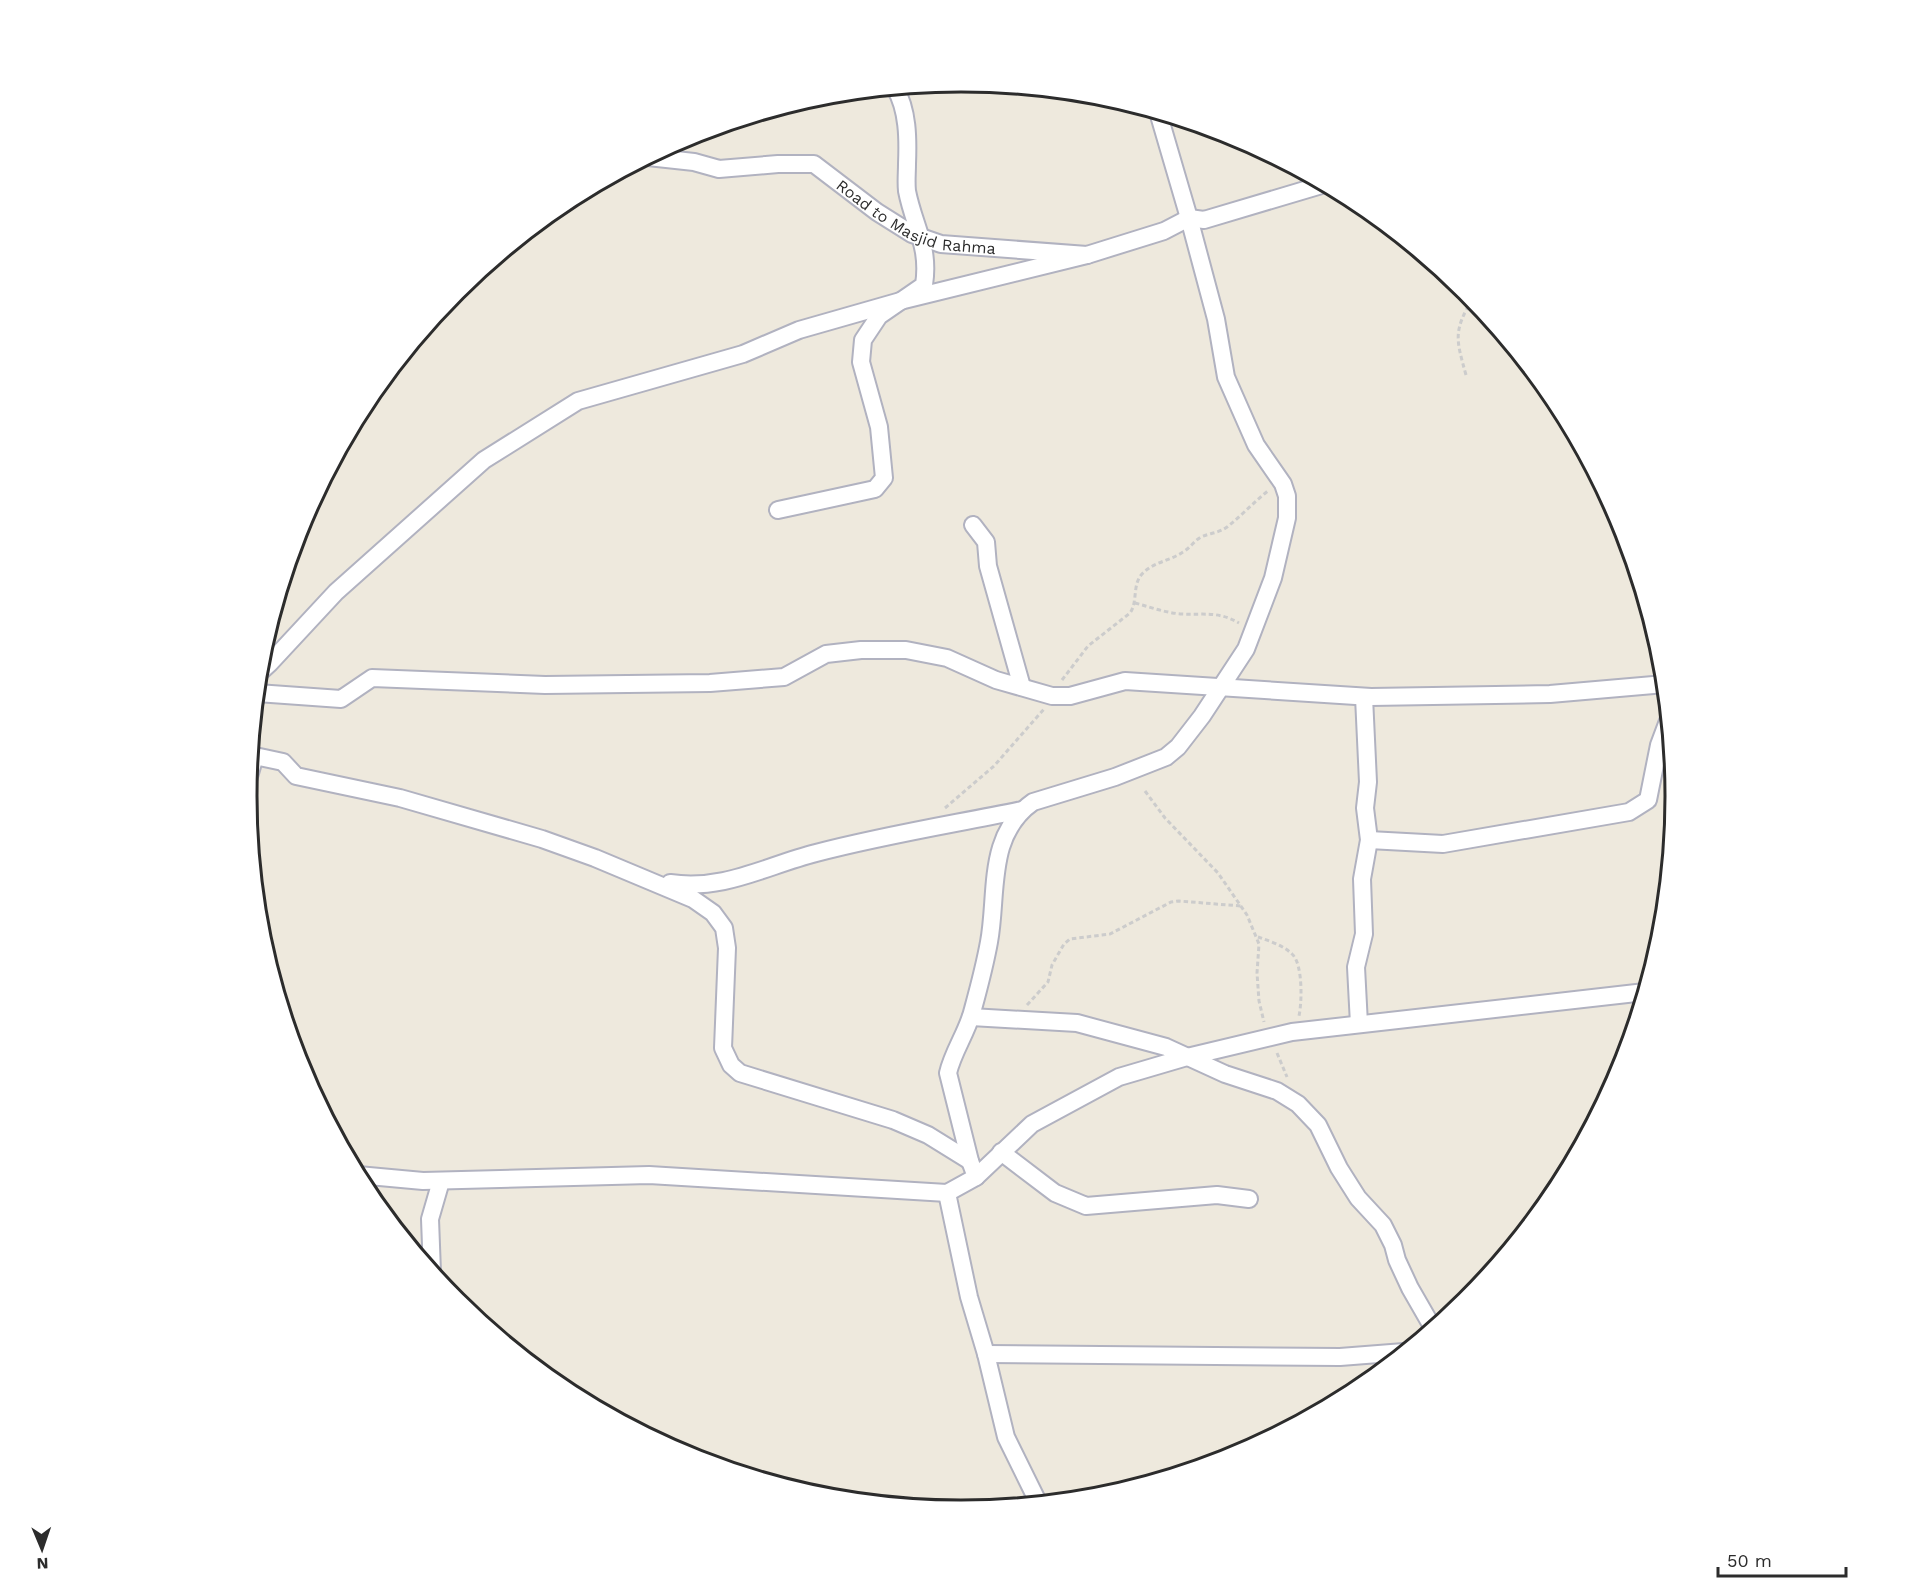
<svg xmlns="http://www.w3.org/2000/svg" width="1922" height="1591" font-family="'Work Sans',sans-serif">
<rect width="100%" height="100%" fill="#eee9dd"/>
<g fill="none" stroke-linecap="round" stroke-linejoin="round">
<g stroke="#b1b2c0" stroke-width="20">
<g id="minor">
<path id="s1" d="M648,157L694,162L719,169L778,164H814L877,212L912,234L941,244L1087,255L1164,231L1189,218"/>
<polyline points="1189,218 1204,220 1325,184"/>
<path d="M778,510L875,489L884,478L879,427L861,362L863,340L879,316L924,285C930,246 914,227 907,191C906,182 907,173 907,164C908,139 908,110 895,88"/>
<polyline points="973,525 986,542 988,566 1022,687"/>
<polyline points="259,673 270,663 336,592 484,460 578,401 743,354 799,330 904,300 1087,255"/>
<polyline points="257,693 341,699 372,678 545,685 710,683 784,677 826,654 861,650 906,650 947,658 996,680 1052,696 1070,696 1125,681 1371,697 1550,694 1665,684"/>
<polyline points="251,752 255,756 283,762 296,776 400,798 542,839 595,858 693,899 713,913 724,928 727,948 723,1048 731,1065 740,1073 893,1120 928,1135 970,1161"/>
<polyline points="248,780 255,756"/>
<polyline points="1369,840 1443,844 1629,812 1648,800 1659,745 1668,721"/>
<path d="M670,883C724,891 765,866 816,853C884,835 954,824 1022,810"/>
<polyline points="971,1017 1077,1023 1166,1047 1225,1074 1277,1091 1298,1104 1318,1125 1339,1168 1358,1198 1383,1225 1393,1245 1397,1260 1410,1288 1433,1328"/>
<polyline points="1359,1024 1356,967 1364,934 1362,879 1369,840 1365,808 1368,782 1364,697"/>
<polyline points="1001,1152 1055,1193 1086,1206 1217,1195 1249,1199"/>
<polyline points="358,1175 423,1181 649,1175 947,1193"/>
<polyline points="976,1177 1032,1124 1119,1077 1187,1057 1292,1032 1645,992"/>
<polyline points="432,1272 430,1219 441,1181"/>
<polyline points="986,1354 1340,1357 1404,1352"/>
<path d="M1038,1502L1006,1437L986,1354L969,1297L947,1193L976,1177L970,1161L948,1073C953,1051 968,1031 973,1009C979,987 985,964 989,942C998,894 986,835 1033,802L1115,777L1166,757L1178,747L1202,716L1246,649L1273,578L1287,518V496L1283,484L1256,445L1226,377L1216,319L1189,218L1158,112"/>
</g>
</g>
<g stroke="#ccc" stroke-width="3" stroke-dasharray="4.5 3" stroke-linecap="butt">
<path d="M1466,375C1456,339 1453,331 1473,298"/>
<path d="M1135,603C1150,607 1166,613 1182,614C1205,615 1218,611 1239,623"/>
<path d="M1062,680L1088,646L1130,613C1138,602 1132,585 1142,574C1153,562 1170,561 1183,552C1190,548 1194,541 1201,537C1210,533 1219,533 1227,527C1241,516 1254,502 1269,490"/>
<polyline points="1145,791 1165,818 1218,873 1247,915 1259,944 1257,973 1259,1001 1264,1022"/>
<polyline points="945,808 994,766 1044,709"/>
<path d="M1258,937C1269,941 1283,945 1292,954C1303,964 1302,1002 1299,1016"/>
<polyline points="1027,1005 1048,982 1052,965 1064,944 1070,939 1110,934 1171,902 1179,901 1241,906"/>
<polyline points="1277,1053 1287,1077"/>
</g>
<use href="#minor" stroke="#fff" stroke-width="16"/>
</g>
<g text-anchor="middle" stroke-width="6" stroke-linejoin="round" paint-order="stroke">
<g font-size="16" fill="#2c2c2c" stroke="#fff">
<text dy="6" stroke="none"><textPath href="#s1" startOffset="286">Road to Masjid Rahma</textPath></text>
</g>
</g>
<path d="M0 0H1922V1591H0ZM257 796a704 704 0 1 1 1408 0a704 704 0 1 1-1408 0Z" fill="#fff" fill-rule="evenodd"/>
<path fill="none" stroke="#2c2c2c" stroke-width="3" d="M257 796a704 704 0 1 1 1408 0a704 704 0 1 1-1408 0Z"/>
<g transform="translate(42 1549) rotate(178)" stroke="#ffffff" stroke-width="4.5" paint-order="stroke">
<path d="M0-4.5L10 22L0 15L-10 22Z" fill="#2c2c2c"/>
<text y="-9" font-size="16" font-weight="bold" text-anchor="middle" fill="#2c2c2c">N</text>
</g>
<path d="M1718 1567v9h128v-9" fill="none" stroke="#2c2c2c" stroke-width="3"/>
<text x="1727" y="1567" font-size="18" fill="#2c2c2c" stroke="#ffffff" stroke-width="4.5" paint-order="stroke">50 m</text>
</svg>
